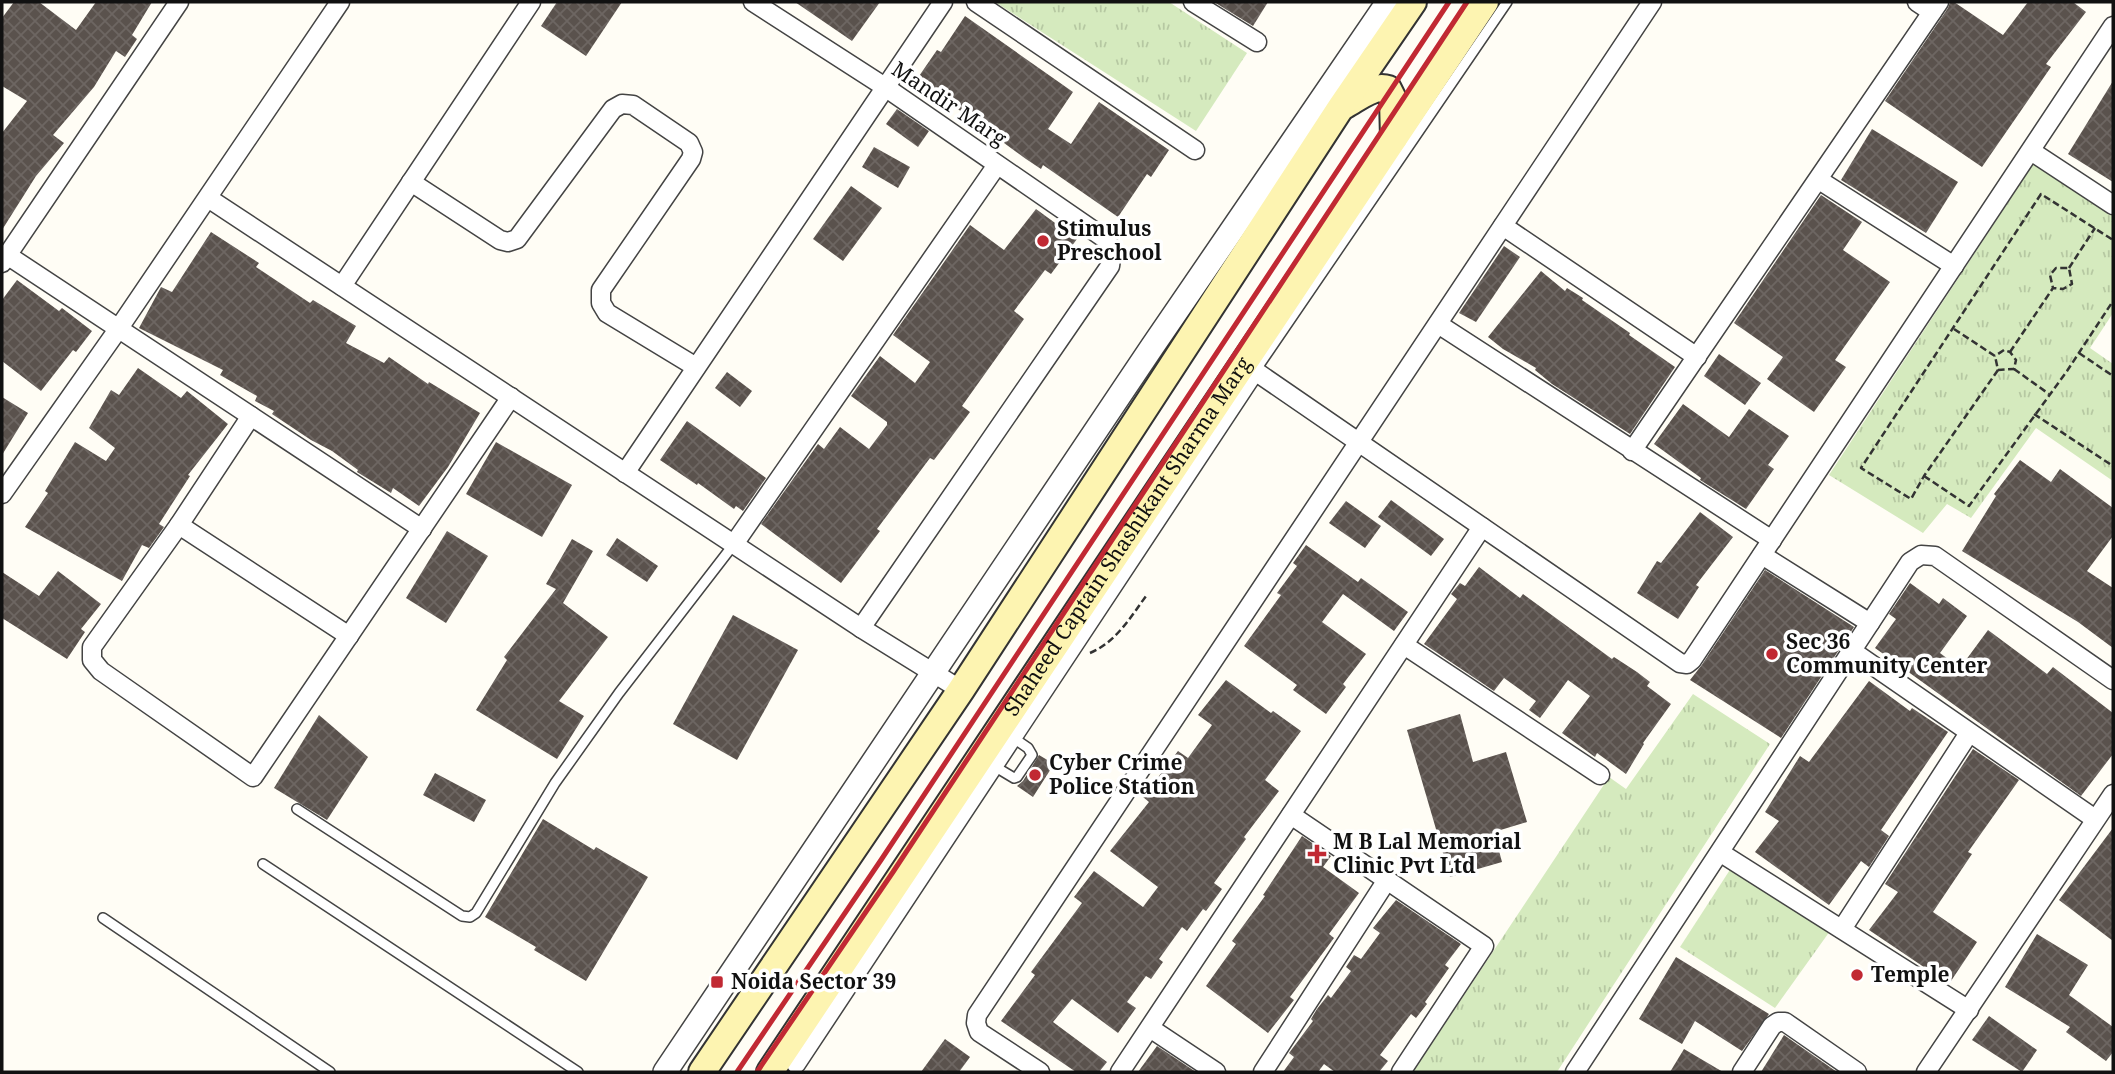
<svg xmlns="http://www.w3.org/2000/svg" width="2115" height="1074" font-family="'Noto Serif',serif">
<defs>
<pattern id="park-tufts" width="24" height="20" patternUnits="userSpaceOnUse" patternTransform="scale(1.75)"><rect width="24" height="20" fill="#d5eabe"/><path d="M3 7l-1-3M5 7V3M7 7l1-3M15 17l-1-3M17 17v-4M19 17l1-3" fill="none" stroke="#b6c8a2"/></pattern>
<pattern id="building-cross-hatch" width="8" height="8" patternUnits="userSpaceOnUse" patternTransform="scale(1.75)"><rect width="8" height="8" fill="#5a524d"/><path d="M0 0l8 8M0 8l8-8" fill="none" stroke="#6d6662"/></pattern>
</defs>
<rect width="100%" height="100%" fill="#fffdf5"/>
<g fill="url(#park-tufts)">
<polygon points="995,2 1169,2 1247,53 1196,131"/>
<polygon points="2034,163 2113,216 2113,313 2090,348 2113,364 2113,481 2036,428 1971,518 1947,504 1923,533 1829,475"/>
<polygon points="1693,694 1770,744 1557,1072 1413,1072 1609,777 1626,789"/>
<polygon points="1735,862 1830,931 1775,1008 1680,947"/>
</g>
<g fill="url(#building-cross-hatch)">
<polygon points="14,2 39,2 76,30 96,2 152,2 132,35 137,39 125,57 116,51 94,87 53,135 64,143 36,176 2,230 2,133 27,101 2,86 2,18"/>
<polygon points="557,2 622,2 586,56 541,26"/>
<polygon points="795,2 880,2 852,41"/>
<polygon points="1214,2 1268,2 1253,26"/>
<polygon points="1950,2 1954,2 2003,35 2028,2 2073,2 2086,12 2046,64 2051,67 1982,167 1885,101 1948,8"/>
<polygon points="965,16 1073,92 1048,129 1071,144 1099,102 1169,150 1151,177 1147,174 1118,217 1043,165 1041,169 1026,159 917,79 937,50 941,52"/>
<polygon points="2113,81 2113,182 2068,154"/>
<polygon points="897,109 929,131 918,147 886,124"/>
<polygon points="1872,129 1958,182 1926,233 1841,180"/>
<polygon points="874,147 910,167 898,188 862,167"/>
<polygon points="851,186 882,208 843,261 813,239"/>
<polygon points="1821,195 1862,222 1843,250 1890,282 1835,360 1846,367 1814,412 1767,379 1783,357 1734,323"/>
<polygon points="1036,209 1077,239 1051,274 1045,270 1014,311 1024,319 962,406 970,412 934,460 930,458 877,529 880,531 841,583 761,524 818,444 824,449 840,427 869,449 887,425 887,422 851,396 880,356 915,383 930,362 893,335 970,225 1004,250"/>
<polygon points="211,232 259,263 256,267 310,303 313,300 356,326 346,343 384,363 389,357 428,384 429,382 480,413 448,467 419,506 393,488 391,493 357,472 358,470 332,451 311,440 272,414 274,411 255,401 257,396 220,375 223,370 139,328 161,287 172,292"/>
<polygon points="1504,246 1520,257 1476,322 1459,313"/>
<polygon points="1541,271 1565,291 1567,288 1583,298 1582,300 1630,333 1629,335 1675,367 1630,434 1552,384 1535,370 1536,368 1503,349 1488,337"/>
<polygon points="17,280 59,311 62,308 92,331 76,352 73,350 41,391 2,361 2,300"/>
<polygon points="1719,354 1761,383 1745,405 1704,376"/>
<polygon points="138,368 181,398 187,391 228,424 188,475 190,476 159,524 164,527 149,548 142,545 122,581 25,527 48,493 45,491 75,442 106,461 115,448 89,428 111,390 119,395"/>
<polygon points="727,372 752,391 740,407 715,388"/>
<polygon points="2,397 28,413 2,455"/>
<polygon points="1683,404 1729,437 1749,409 1789,436 1768,465 1774,469 1746,509 1700,480 1701,478 1654,444"/>
<polygon points="687,421 766,478 743,511 736,506 734,509 698,483 697,485 660,460"/>
<polygon points="496,442 572,485 542,537 466,494"/>
<polygon points="2020,460 2051,482 2060,469 2113,508 2113,536 2087,571 2113,588 2113,648 2078,622 1962,551 1996,496 1994,494"/>
<polygon points="1391,500 1444,539 1431,556 1378,517"/>
<polygon points="1346,501 1381,526 1365,548 1329,523"/>
<polygon points="1700,512 1733,537 1696,585 1699,587 1678,619 1637,593 1657,561 1661,563"/>
<polygon points="447,531 488,556 446,623 406,598"/>
<polygon points="617,538 658,566 647,582 606,555"/>
<polygon points="572,539 593,551 563,603 608,637 559,701 584,716 557,759 476,710 507,660 504,657 556,589 546,584"/>
<polygon points="1306,545 1358,582 1361,578 1408,612 1394,631 1343,594 1322,622 1366,654 1343,684 1346,687 1326,714 1293,690 1297,685 1244,646 1281,595 1277,593 1297,566 1293,563"/>
<polygon points="1479,567 1520,598 1523,594 1612,659 1614,657 1637,672 1650,682 1647,686 1671,704 1643,743 1644,744 1626,774 1597,753 1595,757 1562,733 1590,696 1568,680 1540,718 1529,710 1536,701 1504,678 1494,691 1424,644 1457,599 1451,594 1460,583 1465,586"/>
<polygon points="1765,570 1854,627 1781,738 1690,680 1701,666"/>
<polygon points="58,571 101,604 81,629 85,632 67,659 2,618 2,572 39,596"/>
<polygon points="1910,583 1939,604 1943,598 1967,616 1940,653 1960,668 1988,630 2047,674 2053,667 2113,713 2113,754 2081,796 1875,648 1896,619 1889,614"/>
<polygon points="733,615 798,650 737,760 673,724"/>
<polygon points="1226,680 1271,713 1273,711 1301,731 1265,780 1279,791 1244,837 1246,839 1214,883 1222,889 1206,911 1203,909 1187,931 1182,927 1159,959 1163,962 1151,979 1146,976 1127,1002 1136,1008 1118,1033 1072,999 1053,1022 1107,1062 1099,1072 1076,1072 1001,1021 1035,975 1031,972 1082,903 1074,897 1094,871 1143,907 1158,887 1110,851 1149,802 1143,797 1178,751 1188,758 1212,725 1198,715"/>
<polygon points="1869,681 1910,711 1912,708 1948,732 1881,830 1889,836 1869,867 1861,861 1829,905 1755,852 1779,821 1765,812 1800,756 1809,762"/>
<polygon points="1460,714 1473,762 1506,752 1527,822 1494,832 1502,862 1450,877 1407,730"/>
<polygon points="319,715 368,757 327,820 274,788"/>
<polygon points="1973,749 2019,780 1968,852 1972,854 1933,912 1977,942 1949,984 1869,930 1898,892 1885,884"/>
<polygon points="1039,755 1054,764 1033,797 1017,786 1023,781"/>
<polygon points="435,773 486,800 474,822 423,795"/>
<polygon points="543,819 594,850 596,847 648,877 586,981 534,950 536,947 485,917"/>
<polygon points="2113,828 2113,941 2059,900"/>
<polygon points="1302,836 1331,856 1323,867 1359,893 1329,934 1334,938 1290,997 1294,1000 1268,1033 1206,986 1236,944 1232,941 1265,896 1263,895"/>
<polygon points="1396,900 1461,944 1445,965 1449,968 1425,1002 1427,1004 1416,1018 1411,1014 1380,1055 1388,1061 1379,1072 1335,1072 1324,1064 1318,1072 1283,1072 1294,1057 1289,1053 1313,1021 1311,1019 1317,1009 1328,995 1331,998 1351,971 1346,967 1354,955 1361,959 1380,933 1373,928"/>
<polygon points="2037,934 2088,965 2069,995 2113,1027 2113,1052 2106,1061 2066,1032 2070,1027 2005,987"/>
<polygon points="1676,957 1769,1014 1742,1051 1695,1021 1682,1044 1639,1019"/>
<polygon points="1989,1016 2037,1050 2022,1072 1972,1040"/>
<polygon points="1784,1035 1837,1072 1761,1072"/>
<polygon points="945,1039 970,1057 959,1072 921,1072"/>
<polygon points="1157,1046 1196,1072 1138,1072"/>
<polygon points="1684,1049 1723,1072 1670,1072"/>
</g>
<g fill="none" stroke-linecap="round" stroke-linejoin="round">
<g stroke="#444" stroke-width="12">
<g id="service">
<polyline points="1252,369 1255,371 1507,2"/>
<polyline points="994,766 1014,778 1017,777 1032,755 1028,748 1012,737"/>
<polyline points="297,809 462,916 470,917 476,913 555,783 619,693 734,544"/>
<polyline points="263,864 578,1072"/>
<polyline points="103,918 330,1072"/>
</g>
</g>
<g stroke="#444" stroke-width="21">
<g id="minor">
<polyline points="753,2 885,87 1107,240 1112,252 1110,266 861,628"/>
<polyline points="976,2 1195,150"/>
<polyline points="1193,2 1257,42"/>
<polyline points="1917,2 1932,12"/>
<polyline points="2031,151 2113,205"/>
<polyline points="1819,180 1954,266"/>
<polyline points="411,182 500,240 508,242 517,239 613,109 622,104 633,105 689,143 693,152 691,159 601,290 601,303 607,313 696,367"/>
<polyline points="208,198 861,628 961,690"/>
<polyline points="1503,226 1697,357"/>
<polyline points="7,255 422,529"/>
<polyline points="2,263 179,2"/>
<polyline points="342,286 531,2"/>
<polyline points="1438,324 1772,540"/>
<polyline points="251,416 179,525 92,647 92,660 101,671 253,777 511,397"/>
<polyline points="1632,451 1939,2"/>
<polyline points="625,473 943,2"/>
<polyline points="2,494 119,328 340,2"/>
<polyline points="179,525 349,636"/>
<polyline points="734,544 997,165"/>
<polyline points="1762,555 1870,623"/>
<polyline points="1404,645 1600,775"/>
<polyline points="1852,651 2095,819"/>
<polyline points="1291,815 1484,946 1401,1072"/>
<polyline points="1721,853 1969,1010"/>
<polyline points="1842,929 1969,733"/>
<polyline points="1150,1028 1216,1072"/>
<polyline points="796,1064 1255,371 1680,663 1687,664 1692,660 2113,26"/>
<polyline points="1040,1072 979,1032 976,1023 977,1015 1652,2"/>
<polyline points="1120,1072 1482,527"/>
<polyline points="1263,1072 1387,880"/>
<polyline points="1575,1072 1910,562 1921,555 1935,556 2113,680"/>
<polyline points="1742,1072 1772,1026 1778,1022 1785,1022 1857,1072"/>
<polyline points="1926,1072 2113,794"/>
</g>
</g>
<g stroke="#444" stroke-width="26">
<polyline id="tertiary" points="665,1072 1152,347 1388,2"/>
</g>
<g stroke="#333" stroke-width="30">
<g id="secondary">
<path d="M1345,105C1358,98 1374,84 1388,89L1393,99L1394,138"/>
<polyline points="702,1072 961,690 1341,107 1413,2"/>
<path id="s1" d="M770,1072L1485,2"/>
</g>
</g>
<g stroke="#333" stroke-width="2.5" stroke-dasharray="7 3.5" stroke-linecap="butt">
<polyline points="2069,268 2095,228"/>
<polyline points="1954,329 1995,356 1998,370 2014,369 2016,360 2010,352 2004,350 1995,356"/>
<polyline points="2010,352 2053,288 2063,289 2072,284 2069,268 2056,268 2050,275 2053,288"/>
<polyline points="2079,353 2113,376"/>
<polyline points="2014,369 2049,394"/>
<polyline points="1998,370 1924,476 1911,499 1861,468 2041,194 2113,240"/>
<polyline points="2034,414 2113,466"/>
<polyline points="1924,476 1969,506 2067,371 2113,301"/>
<path d="M1090,653C1116,642 1130,618 1146,596"/>
</g>
<use href="#service" stroke="#fff" stroke-width="9"/>
<use href="#minor" stroke="#fff" stroke-width="18"/>
<use href="#tertiary" stroke="#fff" stroke-width="23"/>
<use href="#secondary" stroke="#fdf4b1" stroke-width="26"/>
<g stroke="#c12933" stroke-width="5">
<polyline points="737,1072 881,860 1449,2"/>
<polyline points="757,1072 893,872 1467,2"/>
</g>
</g>
<g fill="#c12933" stroke="#fff" stroke-width="2.5">
<circle cx="1043" cy="241" r="7"/>
<circle cx="1772" cy="654" r="7"/>
<circle cx="1035" cy="775" r="7"/>
<path d="M1313.5 843.5h7v7h7v7h-7v7h-7v-7h-7v-7h7z"/>
<circle cx="1857" cy="975" r="7"/>
<rect x="710" y="975" width="14" height="14" rx="3.5"/>
</g>
<g text-anchor="middle" stroke-width="7" stroke-linejoin="round" paint-order="stroke">
<g font-size="21" fill="#111" stroke="#fff">
<text transform="translate(949 104) rotate(34)" y="7">Mandir Marg</text>
<text dy="7" stroke="none"><textPath href="#s1" startOffset="644">Shaheed Captain Shashikant Sharma Marg</textPath></text>
</g>
<g font-size="21" font-weight="bold" fill="#111" stroke="#fff" text-anchor="start">
<text x="1057" y="236">Stimulus<tspan x="1057" dy="24">Preschool</tspan></text>
<text x="1786" y="649">Sec 36<tspan x="1786" dy="24">Community Center</tspan></text>
<text x="1049" y="770">Cyber Crime<tspan x="1049" dy="24">Police Station</tspan></text>
<text x="1333" y="849">M B Lal Memorial<tspan x="1333" dy="24">Clinic Pvt Ltd</tspan></text>
<text x="1871" y="982">Temple</text>
<text x="731" y="989">Noida Sector 39</text>
</g>
</g>
<rect width="2115" height="1074" fill="none" stroke="#111111" stroke-width="7"/>
</svg>
